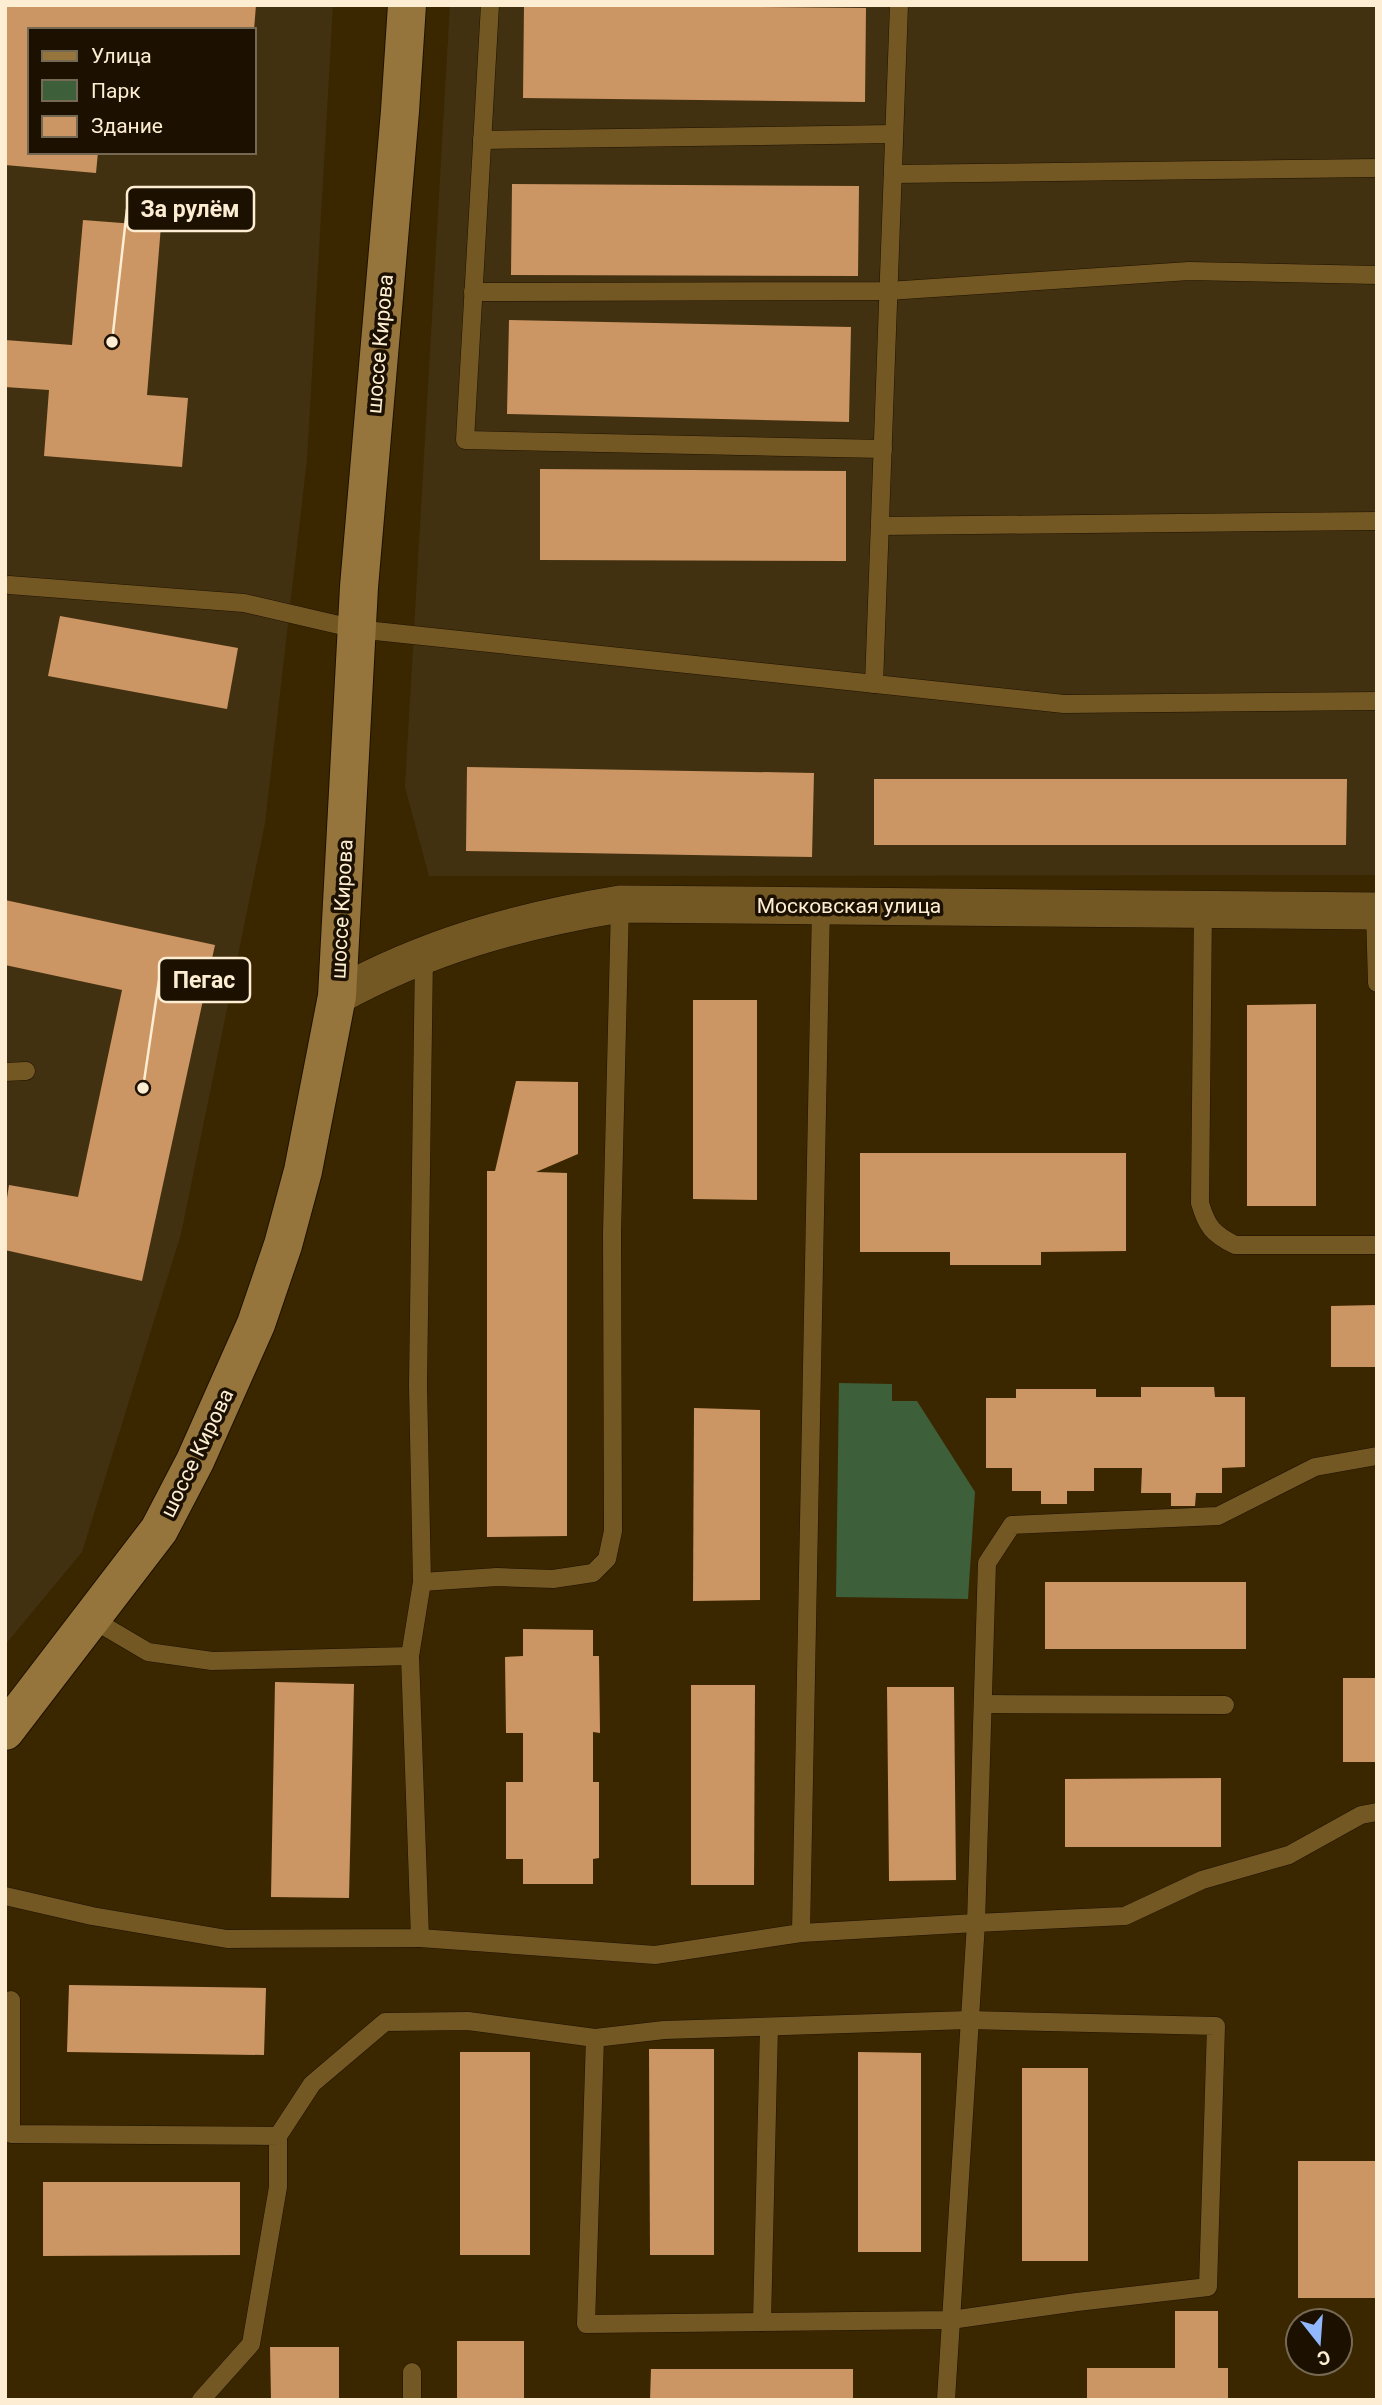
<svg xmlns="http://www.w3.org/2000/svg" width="1382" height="2405" font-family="Roboto,sans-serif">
<rect width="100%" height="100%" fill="#3a2700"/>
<g fill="#423111" fill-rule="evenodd">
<path d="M5,5H333L307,459L265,823L181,1234L82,1552L5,1645ZM30,30H254V152H30Z"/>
<polygon points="450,5 1377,5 1377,875 429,876 405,787"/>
</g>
<polygon fill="#3d5f39" points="839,1383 892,1384 892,1401 917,1401 975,1492 968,1599 836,1597"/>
<g fill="#cc9564">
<polygon points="5,5 256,5 254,30 30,30 30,152 98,152 96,173 5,165"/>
<polygon points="524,5 866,8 865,102 523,98"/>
<polygon points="512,184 859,186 858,276 511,275"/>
<polygon points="83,220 161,226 147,395 188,398 182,467 44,456 49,390 5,387 5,340 72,345"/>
<polygon points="509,320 851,327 849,422 507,414"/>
<polygon points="540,469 846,471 846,561 540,560"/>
<polygon points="60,616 238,648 227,709 48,676"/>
<polygon points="467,767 814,773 812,857 466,851"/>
<polygon points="874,779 1347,779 1346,845 874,845"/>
<polygon points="5,900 215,945 142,1281 5,1250 5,1211 9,1185 78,1197 122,990 5,965"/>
<polygon points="693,1000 757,1000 757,1200 693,1199"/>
<polygon points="1316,1004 1316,1206 1247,1206 1247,1005"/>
<polygon points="516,1081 578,1082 578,1154 536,1172 567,1173 567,1536 487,1537 487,1171 495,1171"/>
<polygon points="860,1153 1126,1153 1126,1251 1041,1252 1041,1265 950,1265 950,1252 860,1252"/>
<polygon points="1377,1305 1377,1367 1331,1367 1331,1306"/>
<polygon points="1141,1387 1214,1387 1215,1397 1245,1397 1245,1467 1222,1468 1222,1493 1196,1493 1195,1506 1171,1506 1171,1493 1141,1493 1142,1468 1094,1468 1094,1491 1067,1491 1067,1504 1041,1504 1041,1491 1012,1491 1012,1468 986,1468 986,1398 1016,1398 1016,1389 1096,1389 1096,1397 1141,1397"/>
<polygon points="694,1408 760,1410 760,1600 693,1601"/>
<rect x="1045" y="1582" width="201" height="67"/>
<polygon points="523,1629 593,1630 593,1656 599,1656 600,1733 593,1732 593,1782 599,1782 599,1858 593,1859 593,1884 523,1884 523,1859 506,1859 506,1782 523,1782 523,1733 506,1733 505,1657 523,1656"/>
<rect x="1343" y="1678" width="34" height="84"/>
<polygon points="275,1682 354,1684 349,1898 271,1897"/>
<polygon points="691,1685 755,1685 754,1885 691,1885"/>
<polygon points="887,1687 954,1687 956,1880 889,1881"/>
<polygon points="1221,1778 1221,1847 1065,1847 1065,1779"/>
<polygon points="69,1985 266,1988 264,2055 67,2052"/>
<polygon points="649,2049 714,2049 714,2255 650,2255"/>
<rect x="460" y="2052" width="70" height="203"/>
<polygon points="858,2052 921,2053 921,2252 858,2252"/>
<rect x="1022" y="2068" width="66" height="193"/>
<rect x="1298" y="2161" width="79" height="137"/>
<polygon points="43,2182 240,2182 240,2255 43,2256"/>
<polygon points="1175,2311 1218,2311 1218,2368 1228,2368 1228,2400 1087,2400 1087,2368 1175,2368"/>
<rect x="457" y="2341" width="67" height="59"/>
<polygon points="270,2347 339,2347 339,2400 271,2400"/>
<polygon points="651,2369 853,2369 853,2400 650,2400"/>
</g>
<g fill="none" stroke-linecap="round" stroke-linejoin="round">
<g stroke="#1e1100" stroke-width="19">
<g id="lane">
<polyline points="490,5 465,440 883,449"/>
<polyline points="482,140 894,134"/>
<polyline points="893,174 1377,168"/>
<polyline points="473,292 888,291 1189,271 1377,275"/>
<polyline points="880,526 1377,521"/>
<polyline points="9,585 244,603 356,629 1064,704 1377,701"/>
<polyline points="874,684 899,5"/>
<path d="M1203,908L1200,1203C1207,1227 1213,1234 1235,1245H1377"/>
<polyline points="1375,911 1377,983"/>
<polyline points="5,1072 26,1071"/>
<polyline points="422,1582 497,1577 553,1579 593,1573 607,1559 613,1531 612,1233 620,904"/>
<polyline points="92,1619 148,1652 212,1661 410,1656"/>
<polyline points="983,1704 1225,1705"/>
<polyline points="5,1896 92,1916 227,1939 420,1938 410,1656 422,1582 418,1385 424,955"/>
<polyline points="801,1933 821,905"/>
<polyline points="420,1938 655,1955 801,1933 976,1923 987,1563 1012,1525 1218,1516 1315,1467 1377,1456"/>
<polyline points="11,2000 11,2134 278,2136 278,2187 251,2344 201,2400"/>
<polygon points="969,2020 1216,2026 1208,2287 1077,2302 951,2320 586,2324 595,2038 664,2030"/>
<polyline points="278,2136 312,2084 385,2022 468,2021 595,2038"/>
<polyline points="762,2322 769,2027"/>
<polyline points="412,2372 412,2400"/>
<polyline points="946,2400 976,1923 1125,1916 1202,1880 1289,1855 1361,1815 1377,1812"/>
</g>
</g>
<g stroke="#1e1100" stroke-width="38">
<path id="street" d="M337,996C428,946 518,921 620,904L1377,911"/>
</g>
<g stroke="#1e1100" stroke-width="40">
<polyline id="primary" points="5,1731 159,1530 195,1461 256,1324 283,1245 303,1171 337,996 359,587 400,111 407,5"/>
</g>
<use href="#lane" stroke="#735824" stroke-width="18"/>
<use href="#street" stroke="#735824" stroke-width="37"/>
<use href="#primary" stroke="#95753b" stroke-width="38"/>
</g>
<g text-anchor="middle" stroke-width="7" stroke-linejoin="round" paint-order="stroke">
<g font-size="21" fill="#fdeed3" stroke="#1c1100">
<text transform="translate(380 344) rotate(-85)" y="7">шоссе Кирова</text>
<text x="849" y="913">Московская улица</text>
<text transform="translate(342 909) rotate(-87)" y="7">шоссе Кирова</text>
<text transform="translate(197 1453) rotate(-64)" y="7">шоссе Кирова</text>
</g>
</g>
<path fill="none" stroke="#fdeed3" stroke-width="2.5" d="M112 342L127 209M143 1088L159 980"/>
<g fill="#fdeed3" stroke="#1c1100" stroke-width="2.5">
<circle cx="112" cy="342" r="7"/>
<circle cx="143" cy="1088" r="7"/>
</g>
<g fill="#1c1100" stroke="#fdeed3" stroke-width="2.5">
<rect x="127" y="187" width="127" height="44" rx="7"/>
<rect x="159" y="958" width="91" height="44" rx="7"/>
</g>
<g font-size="23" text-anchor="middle" font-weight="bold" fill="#fdeed3">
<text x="190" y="217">За рулём</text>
<text x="204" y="988">Пегас</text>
</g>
<rect width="1382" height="2405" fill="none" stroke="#fdeed3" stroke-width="14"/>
<rect x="28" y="28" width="228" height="126" fill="#1c1100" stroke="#766954" stroke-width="2"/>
<rect x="42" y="51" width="35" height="10" fill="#95753b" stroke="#766954" stroke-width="2"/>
<text x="91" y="63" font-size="21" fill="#fdeed3">Улица</text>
<rect x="42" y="80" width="35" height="21" fill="#3d5f39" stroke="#766954" stroke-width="2"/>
<text x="91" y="98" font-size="21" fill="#fdeed3">Парк</text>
<rect x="42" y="116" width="35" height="21" fill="#cc9564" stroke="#766954" stroke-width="2"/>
<text x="91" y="133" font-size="21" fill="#fdeed3">Здание</text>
<g transform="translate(1319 2342) rotate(163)"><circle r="33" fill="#1c1100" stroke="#766954" stroke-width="2"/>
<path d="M0-5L12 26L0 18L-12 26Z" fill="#91b8fd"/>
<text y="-10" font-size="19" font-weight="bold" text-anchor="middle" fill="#fdeed3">С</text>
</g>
</svg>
